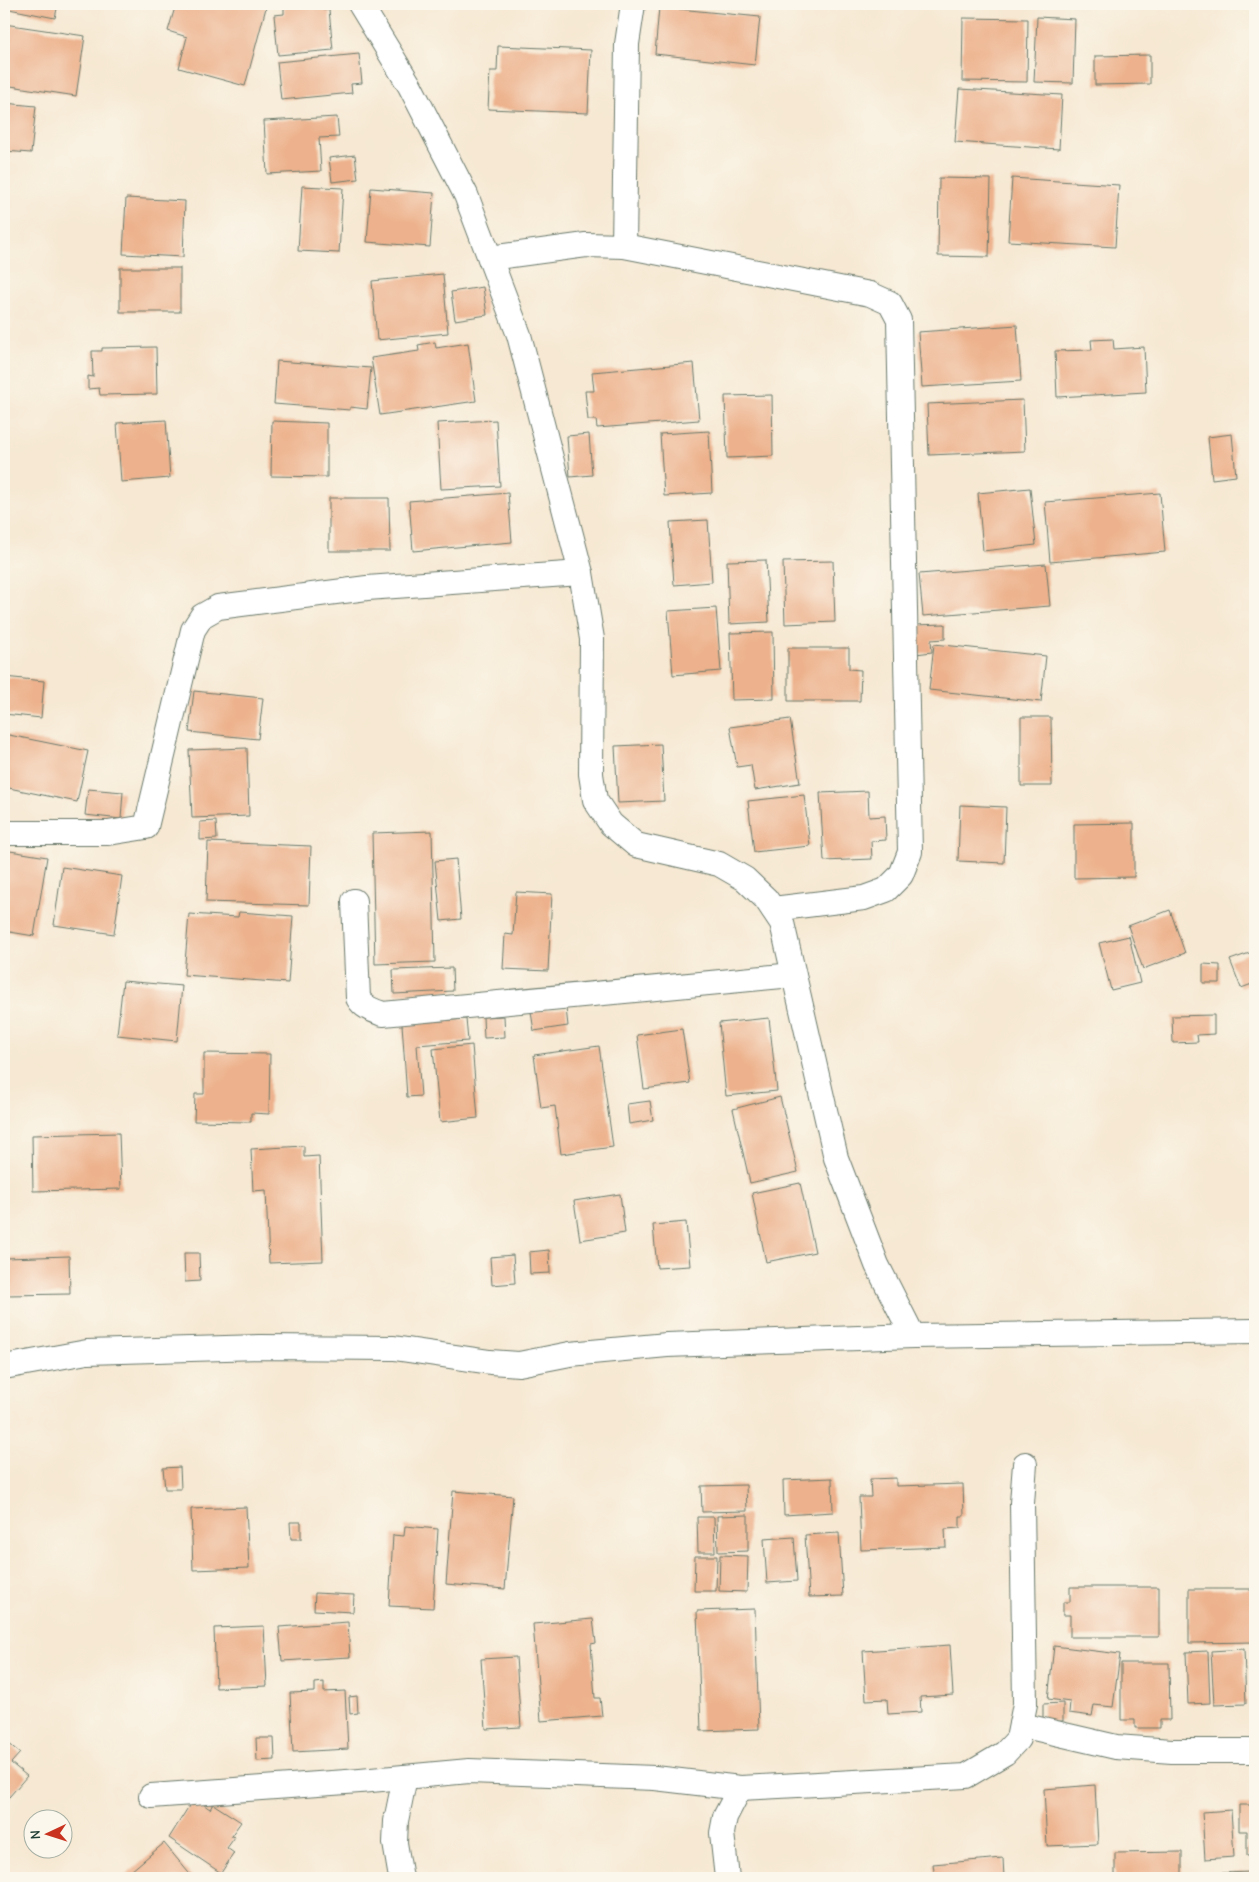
<svg xmlns="http://www.w3.org/2000/svg" width="1259" height="1882" font-family="'Comic Neue',sans-serif">
<rect width="100%" height="100%" fill="#fbf7ec"/>
<filter id="ink" filterUnits="userSpaceOnUse"><feTurbulence type="fractalNoise" baseFrequency=".02" numOctaves="2"/><feDisplacementMap in="SourceGraphic" scale="10" xChannelSelector="R" yChannelSelector="G"/><feConvolveMatrix kernelMatrix="1 2 1 2 8 2 1 2 1" color-interpolation-filters="sRGB"/></filter>
<filter id="wash" filterUnits="userSpaceOnUse"><feTurbulence type="fractalNoise" baseFrequency=".0096" numOctaves="4" result="noise"/><feDisplacementMap in="SourceGraphic" scale="20" xChannelSelector="R" yChannelSelector="G"/><feGaussianBlur stdDeviation="1.12" result="paint"/><feColorMatrix in="noise" values="0 0 0 0 0 0 0 0 0 0 0 0 0 0 0 0 0 1.4 0 .05"/><feComposite in="paint" operator="in"/></filter>
<g filter="url(#wash)">
<rect width="100%" height="100%" fill="#f6e8d2"/>
<g id="blocks">
<g fill="#edb28d">
<polygon points="4,4 58,4 55,18 4,8"/>
<polygon points="176,4 267,4 245,86 179,68 187,37 168,31"/>
<polygon points="284,4 322,4 323,10 329,10 333,50 278,55 274,15 284,14"/>
<polygon points="659,7 760,17 755,65 655,54"/>
<polygon points="1037,17 1075,19 1073,83 1034,82"/>
<polygon points="963,18 1028,19 1027,82 962,81"/>
<polygon points="4,24 85,36 76,96 4,85"/>
<polygon points="498,46 591,50 588,113 488,109 490,71 497,71"/>
<polygon points="359,54 362,83 351,84 352,93 281,100 277,62"/>
<polygon points="1150,55 1150,84 1095,85 1095,56"/>
<polygon points="959,89 1062,95 1059,149 955,142"/>
<polygon points="4,103 36,106 31,153 4,151"/>
<polygon points="337,117 339,137 319,138 321,171 267,174 264,121"/>
<polygon points="355,155 358,179 332,182 329,158"/>
<polygon points="939,178 991,179 989,257 938,256"/>
<polygon points="1012,178 1119,185 1115,247 1008,241"/>
<polygon points="302,186 343,188 339,253 298,251"/>
<polygon points="371,188 434,193 430,247 367,242"/>
<polygon points="126,198 185,201 183,257 123,254"/>
<rect x="120" y="268" width="60" height="44"/>
<polygon points="443,274 448,333 377,340 372,281"/>
<polygon points="483,287 487,315 455,320 451,292"/>
<polygon points="1017,325 1021,381 922,387 918,332"/>
<polygon points="1113,339 1114,349 1144,347 1146,392 1057,397 1055,351 1092,350 1091,340"/>
<polygon points="435,342 436,348 468,343 476,401 380,415 371,358 419,351 418,345"/>
<polygon points="156,347 157,394 100,395 99,388 88,389 88,376 93,377 92,351 102,351 102,348"/>
<polygon points="277,361 371,368 367,409 350,407 350,410 274,404"/>
<polygon points="694,363 699,420 597,428 596,420 588,420 585,391 594,391 592,372"/>
<polygon points="772,395 773,456 727,458 725,396"/>
<polygon points="1023,400 1025,451 929,455 927,404"/>
<polygon points="166,420 170,478 121,482 117,423"/>
<polygon points="496,420 500,486 441,489 437,423"/>
<polygon points="272,421 327,423 327,477 271,476"/>
<polygon points="709,431 712,493 664,496 660,434"/>
<polygon points="589,434 592,475 570,477 567,436"/>
<polygon points="1232,434 1236,476 1212,479 1208,437"/>
<polygon points="1030,488 1036,545 983,551 978,493"/>
<polygon points="508,493 512,542 413,551 409,501"/>
<polygon points="1160,493 1165,552 1050,562 1045,502"/>
<polygon points="329,498 389,498 390,551 329,551"/>
<polygon points="708,520 712,582 674,585 670,522"/>
<polygon points="766,560 769,622 729,624 727,561"/>
<polygon points="833,561 835,622 785,624 783,562"/>
<polygon points="1046,564 1050,606 923,616 919,574"/>
<polygon points="716,608 721,671 673,675 668,611"/>
<polygon points="945,624 945,639 931,640 932,652 916,654 914,625"/>
<polygon points="773,632 774,699 732,700 730,633"/>
<polygon points="934,644 1046,656 1041,702 929,690"/>
<polygon points="788,648 849,648 849,669 861,670 860,701 788,701"/>
<polygon points="4,677 44,681 41,718 4,714"/>
<polygon points="194,691 263,698 258,739 189,732"/>
<polygon points="1021,717 1051,717 1052,786 1021,786"/>
<polygon points="790,719 800,783 755,790 751,765 737,767 730,727"/>
<polygon points="4,734 88,751 77,802 4,787"/>
<polygon points="661,744 664,801 618,803 615,746"/>
<polygon points="247,748 249,816 192,818 189,750"/>
<polygon points="88,789 123,792 121,819 85,815"/>
<polygon points="868,791 869,817 885,816 886,840 871,841 872,859 824,861 820,793"/>
<polygon points="804,795 810,846 754,852 748,801"/>
<polygon points="960,805 1006,807 1004,863 958,861"/>
<polygon points="216,821 217,839 200,840 200,822"/>
<polygon points="1134,823 1134,877 1074,878 1074,824"/>
<polygon points="432,831 435,962 375,964 372,833"/>
<polygon points="208,842 311,846 309,905 206,902"/>
<polygon points="4,850 47,857 34,936 4,931"/>
<polygon points="456,859 461,919 441,921 435,861"/>
<polygon points="62,867 122,876 114,934 54,925"/>
<polygon points="516,892 552,894 548,971 503,969 505,934 513,935"/>
<polygon points="1170,910 1185,953 1143,969 1128,926"/>
<polygon points="239,912 293,916 288,983 184,975 189,914 238,917"/>
<polygon points="1129,936 1140,983 1111,990 1099,943"/>
<polygon points="1255,951 1255,983 1241,988 1230,960"/>
<polygon points="1203,964 1220,965 1220,983 1203,983"/>
<polygon points="452,968 453,991 394,994 393,970"/>
<polygon points="123,981 182,986 177,1041 117,1035"/>
<polygon points="566,1008 568,1026 534,1031 531,1012"/>
<polygon points="1214,1015 1214,1034 1197,1035 1198,1042 1173,1043 1172,1016"/>
<polygon points="504,1016 505,1037 484,1038 483,1017"/>
<polygon points="769,1018 777,1091 726,1096 719,1023"/>
<polygon points="466,1019 468,1041 417,1045 421,1096 407,1097 402,1024"/>
<polygon points="682,1029 690,1083 644,1089 637,1035"/>
<polygon points="472,1045 478,1118 440,1122 433,1049"/>
<polygon points="599,1046 613,1147 561,1154 555,1106 541,1108 534,1055"/>
<polygon points="204,1053 270,1054 269,1114 251,1113 251,1122 194,1121 195,1094 204,1094"/>
<polygon points="780,1097 798,1172 750,1183 733,1109"/>
<polygon points="650,1101 653,1120 629,1124 627,1104"/>
<polygon points="119,1133 121,1189 33,1191 32,1135"/>
<polygon points="304,1146 304,1157 319,1156 323,1261 269,1263 266,1190 253,1191 251,1149"/>
<polygon points="800,1183 815,1252 766,1262 752,1193"/>
<polygon points="620,1194 625,1233 580,1240 574,1201"/>
<polygon points="686,1222 690,1266 657,1268 653,1225"/>
<polygon points="549,1250 550,1273 530,1274 529,1252"/>
<polygon points="184,1253 199,1253 200,1281 185,1282"/>
<polygon points="513,1255 515,1283 492,1285 490,1257"/>
<polygon points="69,1256 70,1294 7,1295 6,1258"/>
<polygon points="180,1467 181,1489 165,1489 163,1468"/>
<polygon points="832,1478 833,1512 784,1515 783,1480"/>
<polygon points="896,1478 896,1486 963,1484 964,1516 960,1516 960,1528 945,1529 946,1547 861,1550 859,1497 871,1497 870,1479"/>
<polygon points="746,1485 747,1511 702,1512 701,1486"/>
<polygon points="453,1491 513,1496 505,1589 446,1584"/>
<polygon points="246,1507 249,1568 193,1570 191,1509"/>
<polygon points="748,1515 748,1551 718,1552 717,1516"/>
<polygon points="697,1517 714,1517 715,1552 698,1552"/>
<polygon points="290,1522 301,1522 301,1539 291,1539"/>
<polygon points="405,1526 438,1529 433,1608 389,1606 393,1535 404,1536"/>
<polygon points="839,1533 843,1596 809,1597 805,1535"/>
<polygon points="794,1537 797,1581 767,1583 764,1539"/>
<polygon points="720,1555 748,1556 747,1592 719,1591"/>
<polygon points="695,1556 717,1556 716,1591 694,1591"/>
<polygon points="1070,1587 1159,1587 1159,1637 1070,1637 1070,1615 1063,1615 1063,1602 1070,1602"/>
<polygon points="1189,1589 1255,1589 1255,1642 1189,1643"/>
<polygon points="315,1593 354,1595 353,1612 314,1610"/>
<polygon points="755,1609 759,1729 701,1731 697,1611"/>
<polygon points="593,1619 596,1643 591,1644 595,1698 600,1698 602,1716 541,1721 533,1624"/>
<polygon points="348,1622 350,1657 282,1661 279,1627"/>
<polygon points="264,1626 267,1686 216,1688 214,1628"/>
<polygon points="950,1645 953,1695 920,1697 921,1712 888,1714 887,1699 866,1700 863,1651"/>
<polygon points="1054,1646 1120,1654 1113,1707 1094,1705 1092,1716 1069,1713 1070,1702 1048,1699"/>
<polygon points="1244,1649 1246,1704 1214,1705 1211,1651"/>
<polygon points="1208,1651 1210,1703 1188,1704 1186,1652"/>
<polygon points="516,1657 521,1727 486,1729 481,1659"/>
<polygon points="1121,1663 1169,1663 1170,1720 1160,1720 1160,1728 1135,1728 1135,1720 1121,1720"/>
<polygon points="324,1682 324,1692 345,1691 348,1749 293,1752 290,1693 315,1692 315,1683"/>
<polygon points="357,1696 358,1713 350,1714 349,1697"/>
<polygon points="1063,1703 1063,1721 1043,1722 1043,1704"/>
<polygon points="256,1738 274,1738 275,1760 257,1761"/>
<polygon points="7,1742 20,1753 11,1763 27,1776 4,1803 4,1747"/>
<polygon points="1095,1785 1098,1844 1047,1846 1044,1789"/>
<polygon points="194,1798 210,1809 213,1804 241,1822 231,1836 235,1837 227,1848 234,1853 221,1873 169,1838"/>
<polygon points="1239,1805 1255,1805 1255,1856 1247,1856 1247,1831 1239,1831"/>
<polygon points="1231,1810 1234,1857 1205,1859 1202,1812"/>
<polygon points="164,1843 193,1878 125,1878 124,1877"/>
<polygon points="1182,1852 1182,1878 1115,1878 1115,1853"/>
<polygon points="1003,1858 1004,1878 935,1878 933,1864"/>
<polygon points="1251,1872 1252,1878 1195,1878 1195,1874"/>
</g>
</g>
</g>
<g filter="url(#ink)">
<use href="#blocks" fill-opacity="0" stroke="#6a796b" stroke-width="1"/>
<g fill="none" stroke-linecap="round" stroke-linejoin="round">
<g stroke="#6a796b" stroke-width="26">
<g id="minor">
<polyline points="360,4 410,86 466,195 519,335 581,573 592,639 591,774 595,800 611,824 636,845 719,864 745,879 766,899 782,923 836,1158 877,1265 913,1336"/>
<polyline points="624,246 870,294 890,303 899,320 910,852 901,875 886,890 864,898 773,909"/>
<polyline points="490,258 586,245 624,246 627,44 633,4"/>
<polyline points="4,834 10,833 108,833 146,827 193,630 202,616 218,607 367,588 581,573"/>
<path d="M354,901L358,998C364,1008 372,1010 383,1014L793,975"/>
<polyline points="4,1367 87,1352 260,1347 394,1348 490,1362 519,1364 570,1354 667,1345 913,1336 1255,1331"/>
<polyline points="1021,1725 1116,1747 1172,1751 1255,1751"/>
<polyline points="151,1796 360,1781 469,1771 655,1778 740,1788 966,1776 1005,1753 1018,1739 1025,1704 1022,1503 1025,1464"/>
<polyline points="401,1878 395,1843 396,1821 405,1777"/>
<polyline points="727,1878 722,1833 725,1817 740,1788"/>
</g>
</g>
<use href="#minor" stroke="#fff" stroke-width="24"/>
</g>
</g>
<rect width="1259" height="1882" fill="none" stroke="#fbf7ec" stroke-width="20"/>
<g transform="translate(48 1834) rotate(266)"><circle r="24" fill="#fbf7ec" stroke="#a3ada2"/>
<path d="M0-4L9 19L0 12L-9 19Z" fill="#c8321e"/>
<text y="-8" font-size="14" font-weight="bold" text-anchor="middle" fill="#1f3d34">N</text>
</g>
</svg>
